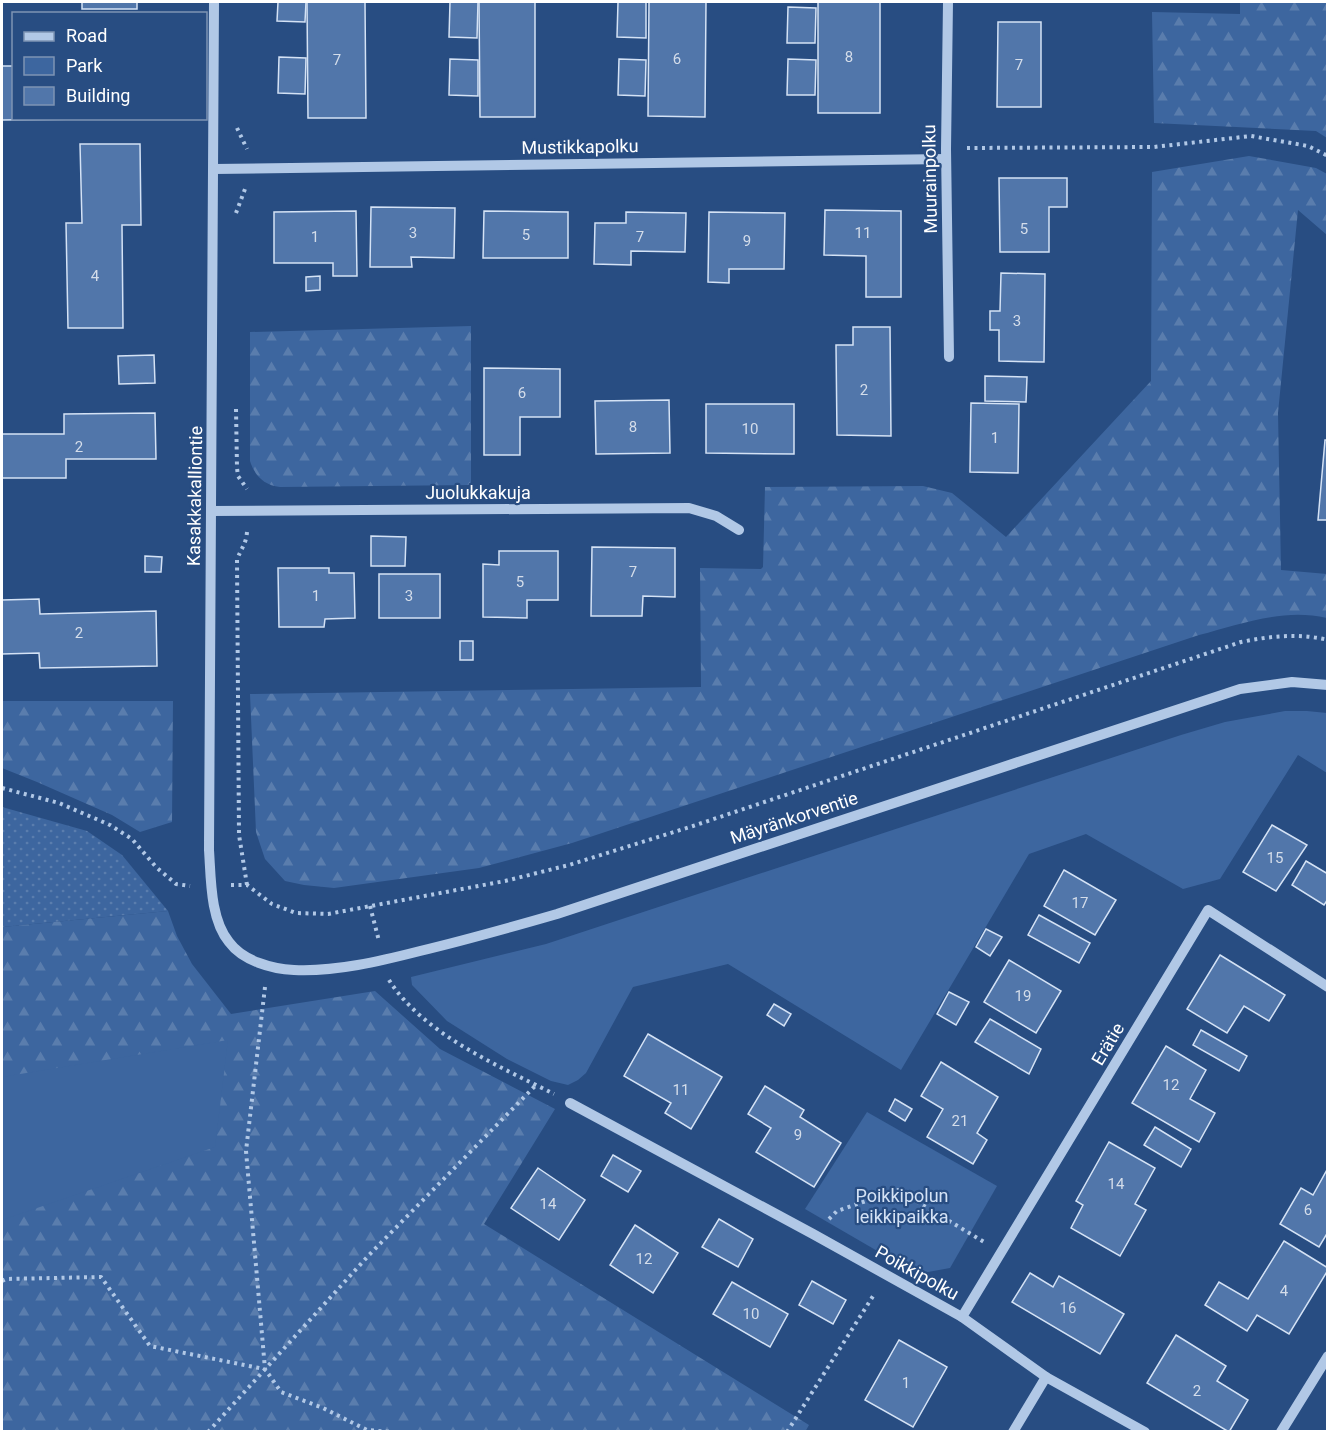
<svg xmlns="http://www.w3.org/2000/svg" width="1329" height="1433" font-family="Roboto,sans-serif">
<defs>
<pattern id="grass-dots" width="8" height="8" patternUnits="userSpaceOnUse" patternTransform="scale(1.5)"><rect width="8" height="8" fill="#3d669f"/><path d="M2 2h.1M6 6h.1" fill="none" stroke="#5a7dad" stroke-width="1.8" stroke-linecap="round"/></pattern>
<pattern id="forest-firs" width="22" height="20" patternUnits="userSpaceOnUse" patternTransform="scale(1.5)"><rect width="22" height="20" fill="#3d669f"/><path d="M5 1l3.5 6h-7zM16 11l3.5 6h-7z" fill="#5a7dad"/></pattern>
</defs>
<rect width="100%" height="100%" fill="#284d82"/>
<polygon fill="url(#grass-dots)" points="2,807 87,831 122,855 168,911 2,927"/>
<g fill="url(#forest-firs)">
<polygon points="1240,2 1327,2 1327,138 1316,131 1154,123 1152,12 1240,14"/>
<path d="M1249,156L1316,168L1327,174V235L1298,210L1278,413L1281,570L1327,574V618C1283,608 1241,624 1199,635L572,843L479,868L334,888L304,885L285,881L265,859L256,832L250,694L701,687L700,568L761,569L763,567L765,487L923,486L952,493L1006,537L1151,381L1152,172Z"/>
<path d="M471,326V485L280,487C264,485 255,476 250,461V332Z"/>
<polygon points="2,701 173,701 172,822 140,832 112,815 37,782 2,768"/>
<polygon points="168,911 177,936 192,964 231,1014 375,991 440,1049 555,1109 484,1224 809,1425 805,1432 2,1432 2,927"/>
</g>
<g fill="#3d669f">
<polygon points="1285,711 1307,711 1327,713 1327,773 1298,755 1220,879 1183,889 1086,834 1029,854 901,1070 728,964 633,987 586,1073 578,1080 568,1085 551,1081 507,1059 447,1021 412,985 411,977 546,944 1181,735 1225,722"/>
<polygon points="228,1040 215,1147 2,1220 2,1077"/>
<polygon points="867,1112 997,1186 950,1268 917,1274 805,1209"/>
</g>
<g fill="#5176aa" stroke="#d4e2f5" stroke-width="1.5">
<rect x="82" y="2" width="55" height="7"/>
<polygon points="278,2 306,2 305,22 277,21"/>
<polygon points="307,2 365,2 366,118 308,118"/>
<polygon points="450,2 478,2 477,38 449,37"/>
<polygon points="479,2 535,2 535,117 480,117"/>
<polygon points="618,2 646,2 646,38 617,37"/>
<polygon points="649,2 706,2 705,117 648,116"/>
<rect x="818" y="2" width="62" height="111"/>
<polygon points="788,7 816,8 815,43 787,43"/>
<polygon points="998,22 1041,22 1041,107 997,107"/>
<polygon points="279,57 306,58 305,94 278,93"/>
<polygon points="450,59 478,60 478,96 449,95"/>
<polygon points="619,59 646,60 645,96 618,95"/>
<polygon points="788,59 816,60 815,95 787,95"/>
<polygon points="2,66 14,66 14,118 89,119 2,120"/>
<polygon points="80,144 140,144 141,225 122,225 123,328 68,328 66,223 82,223"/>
<polygon points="999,178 1067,178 1067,207 1049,207 1049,252 1000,252"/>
<polygon points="371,207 455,208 454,258 411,257 412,267 370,267"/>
<polygon points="825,210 901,211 901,297 866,297 866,256 824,255"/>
<polygon points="356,211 357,276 333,276 333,263 274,263 274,212"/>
<polygon points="484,211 568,212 568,258 483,258"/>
<polygon points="626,212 686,213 685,252 631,251 631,265 594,264 595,223 626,223"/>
<polygon points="709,212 785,213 784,269 729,269 729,283 708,282"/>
<polygon points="1001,273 1045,274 1044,362 999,361 999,330 990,330 990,311 1000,311"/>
<polygon points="320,276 320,290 306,291 306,277"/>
<polygon points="853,327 890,327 891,436 837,435 836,345 853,345"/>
<polygon points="154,355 155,383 119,384 118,356"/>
<polygon points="484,368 560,369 560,417 520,417 520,455 484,455"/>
<polygon points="985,376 1027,377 1026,402 985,401"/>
<polygon points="669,400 670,453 596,454 595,401"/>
<polygon points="971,403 1019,404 1018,473 970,472"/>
<polygon points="706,404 794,404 794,454 706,453"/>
<polygon points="155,413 156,459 66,459 66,478 2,478 2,434 64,434 64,414"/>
<polygon points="1325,440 1328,440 1328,520 1318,520"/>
<polygon points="371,536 406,537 405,566 371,566"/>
<polygon points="592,547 675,548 675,597 643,596 642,616 591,616"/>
<polygon points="499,551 558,551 558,600 527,600 527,618 483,617 483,564 499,565"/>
<polygon points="145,556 162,557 161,572 145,572"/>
<polygon points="278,568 329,568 329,573 354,573 355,618 325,619 324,627 279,627"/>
<rect x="379" y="574" width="61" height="44"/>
<polygon points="39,599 40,614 156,611 157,666 40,668 39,653 2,654 2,600"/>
<rect x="460" y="641" width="13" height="19"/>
<polygon points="1272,825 1307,845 1276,891 1243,872"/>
<polygon points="1306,861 1328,874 1328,899 1324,905 1292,885"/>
<polygon points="1064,870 1116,900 1095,935 1044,906"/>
<polygon points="1039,915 1090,943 1079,963 1028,935"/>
<polygon points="986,929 1002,937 990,956 976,947"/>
<polygon points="1220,955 1285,995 1269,1021 1244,1006 1227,1033 1187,1009"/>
<polygon points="1009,960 1061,991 1036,1033 984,1002"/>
<polygon points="949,992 969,1002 956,1025 937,1014"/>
<polygon points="774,1004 791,1014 784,1026 767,1015"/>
<polygon points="990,1019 1041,1049 1029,1074 975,1042"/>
<polygon points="1201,1030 1247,1056 1239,1071 1193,1045"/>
<polygon points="648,1034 722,1077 691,1129 665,1113 671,1103 624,1076"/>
<polygon points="1166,1046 1206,1070 1190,1099 1215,1113 1199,1142 1132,1103"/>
<polygon points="941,1062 998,1097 977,1133 987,1140 973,1164 927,1137 943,1109 921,1096"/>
<polygon points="765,1086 804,1110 800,1117 841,1143 814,1187 756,1152 771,1128 748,1114"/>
<polygon points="895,1099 912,1109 905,1121 889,1111"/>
<polygon points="1155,1127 1191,1149 1181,1167 1144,1145"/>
<polygon points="1109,1142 1155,1168 1135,1204 1146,1210 1120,1256 1071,1228 1083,1205 1076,1201"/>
<polygon points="613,1155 641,1171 628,1192 601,1176"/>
<polygon points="538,1168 585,1200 559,1240 511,1208"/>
<polygon points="1328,1168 1328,1232 1319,1247 1280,1224 1301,1188 1313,1195"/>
<polygon points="719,1219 753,1239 738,1267 702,1247"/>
<polygon points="635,1225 678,1253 653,1293 610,1265"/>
<polygon points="1284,1241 1328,1268 1328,1270 1289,1334 1257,1315 1247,1331 1205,1305 1219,1282 1248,1299"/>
<polygon points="1030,1273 1053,1287 1059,1276 1124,1314 1100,1354 1012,1302"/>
<polygon points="812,1281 846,1300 833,1324 799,1305"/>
<polygon points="732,1282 788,1314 770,1347 713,1314"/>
<polygon points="1176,1335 1226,1366 1217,1381 1248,1400 1229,1432 1147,1383"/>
<polygon points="899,1340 947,1367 913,1427 865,1400"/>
</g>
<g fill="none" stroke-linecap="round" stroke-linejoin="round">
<g stroke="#b1c8e6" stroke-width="4" stroke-dasharray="3 4.5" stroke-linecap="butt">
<polyline points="237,128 247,149"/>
<polyline points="967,148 1154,147 1251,136 1308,146 1328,156"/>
<polyline points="236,213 245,189"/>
<polyline points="236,409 237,468 238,476 247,489"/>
<path d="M247,532C246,545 241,548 237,560L239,835L247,885"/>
<polyline points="2,788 59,803 110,825 132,839 156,867 176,884 190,886"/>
<path d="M231,885H247L272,904L296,913L328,914L505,881L569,865L693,826L1241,642C1271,636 1298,633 1328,640"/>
<polyline points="370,906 379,941"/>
<path d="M389,980C423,1034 499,1066 554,1094"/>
<polyline points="265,987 246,1151 265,1369 281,1392 323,1408 367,1430 391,1432"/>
<polyline points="829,1219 837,1211 898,1190 984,1242"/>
<polyline points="2,1281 6,1279 101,1277 150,1346 264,1369"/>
<polyline points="208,1432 369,1255 536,1085"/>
<polyline points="787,1432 875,1293"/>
</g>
<g stroke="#b1c8e6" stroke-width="10">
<path d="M214,2C214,284 210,567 209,850C211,878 210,919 229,942C243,961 272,969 294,970C335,972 381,961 420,951C466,940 512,927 557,914L1240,689L1292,682L1328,685"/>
<polyline points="948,2 946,149 949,357"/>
<polyline points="214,169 946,159"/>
<polyline points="211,511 689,508 716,516 739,530"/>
<polyline points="570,1103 813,1234 962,1317 1046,1377 1145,1432"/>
<polyline points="962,1317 1208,910 1328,987"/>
<polyline points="1013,1432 1046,1377"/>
<polyline points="1281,1432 1328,1356"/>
</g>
</g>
<g text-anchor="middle" stroke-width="4.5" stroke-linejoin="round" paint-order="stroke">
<g font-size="15" fill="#d4ddea">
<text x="849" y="62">8</text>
<text x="677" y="64">6</text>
<text x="337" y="65">7</text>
<text x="1019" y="70">7</text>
<text x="1024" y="234">5</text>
<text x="413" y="238">3</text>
<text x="863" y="238">11</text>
<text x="526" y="240">5</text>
<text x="315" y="242">1</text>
<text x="640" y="242">7</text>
<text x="747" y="246">9</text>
<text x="95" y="281">4</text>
<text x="1017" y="326">3</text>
<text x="864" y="395">2</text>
<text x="522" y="398">6</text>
<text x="633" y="432">8</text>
<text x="750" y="434">10</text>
<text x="995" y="443">1</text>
<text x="79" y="452">2</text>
<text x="633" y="577">7</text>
<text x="520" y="587">5</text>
<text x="316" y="601">1</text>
<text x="409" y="601">3</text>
<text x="79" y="638">2</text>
<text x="1275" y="863">15</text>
<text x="1080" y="908">17</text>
<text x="1023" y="1001">19</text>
<text x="1171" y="1090">12</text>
<text x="681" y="1095">11</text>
<text x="960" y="1126">21</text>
<text x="798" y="1140">9</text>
<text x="1116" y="1189">14</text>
<text x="548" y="1209">14</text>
<text x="1308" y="1215">6</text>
<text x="644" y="1264">12</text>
<text x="1284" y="1296">4</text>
<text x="1068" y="1313">16</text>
<text x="751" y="1319">10</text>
<text x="906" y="1388">1</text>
<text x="1197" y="1396">2</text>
</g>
<g font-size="18" fill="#fff" stroke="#284d82">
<text transform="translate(580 147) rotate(-1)" y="6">Mustikkapolku</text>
<text transform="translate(930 179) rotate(-91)" y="6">Muurainpolku</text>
<text x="478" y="499">Juolukkakuja</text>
<text transform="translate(195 496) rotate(-89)" y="6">Kasakkakalliontie</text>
<text transform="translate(794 818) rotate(-18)" y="6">Mäyränkorventie</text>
<text transform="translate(1108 1044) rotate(-59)" y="6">Erätie</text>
<text transform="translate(917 1273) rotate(29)" y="6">Poikkipolku</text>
</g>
<g font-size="18" fill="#d4e2f5" stroke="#284d82">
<text x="902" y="1202">Poikkipolun<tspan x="902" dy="21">leikkipaikka</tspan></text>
</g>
</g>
<rect width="1329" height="1433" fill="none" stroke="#ffffff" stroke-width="6"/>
<rect x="12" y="12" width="195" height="108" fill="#284d82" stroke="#7e94b4" stroke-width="1.5"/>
<rect x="24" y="32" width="30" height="9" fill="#b1c8e6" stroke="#7e94b4" stroke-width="1.5"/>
<text x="66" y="42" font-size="18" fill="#ffffff">Road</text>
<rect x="24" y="57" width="30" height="18" fill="#3d669f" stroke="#7e94b4" stroke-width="1.5"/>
<text x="66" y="72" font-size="18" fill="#ffffff">Park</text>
<rect x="24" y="87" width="30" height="18" fill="#5176aa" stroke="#7e94b4" stroke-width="1.5"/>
<text x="66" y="102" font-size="18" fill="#ffffff">Building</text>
</svg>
